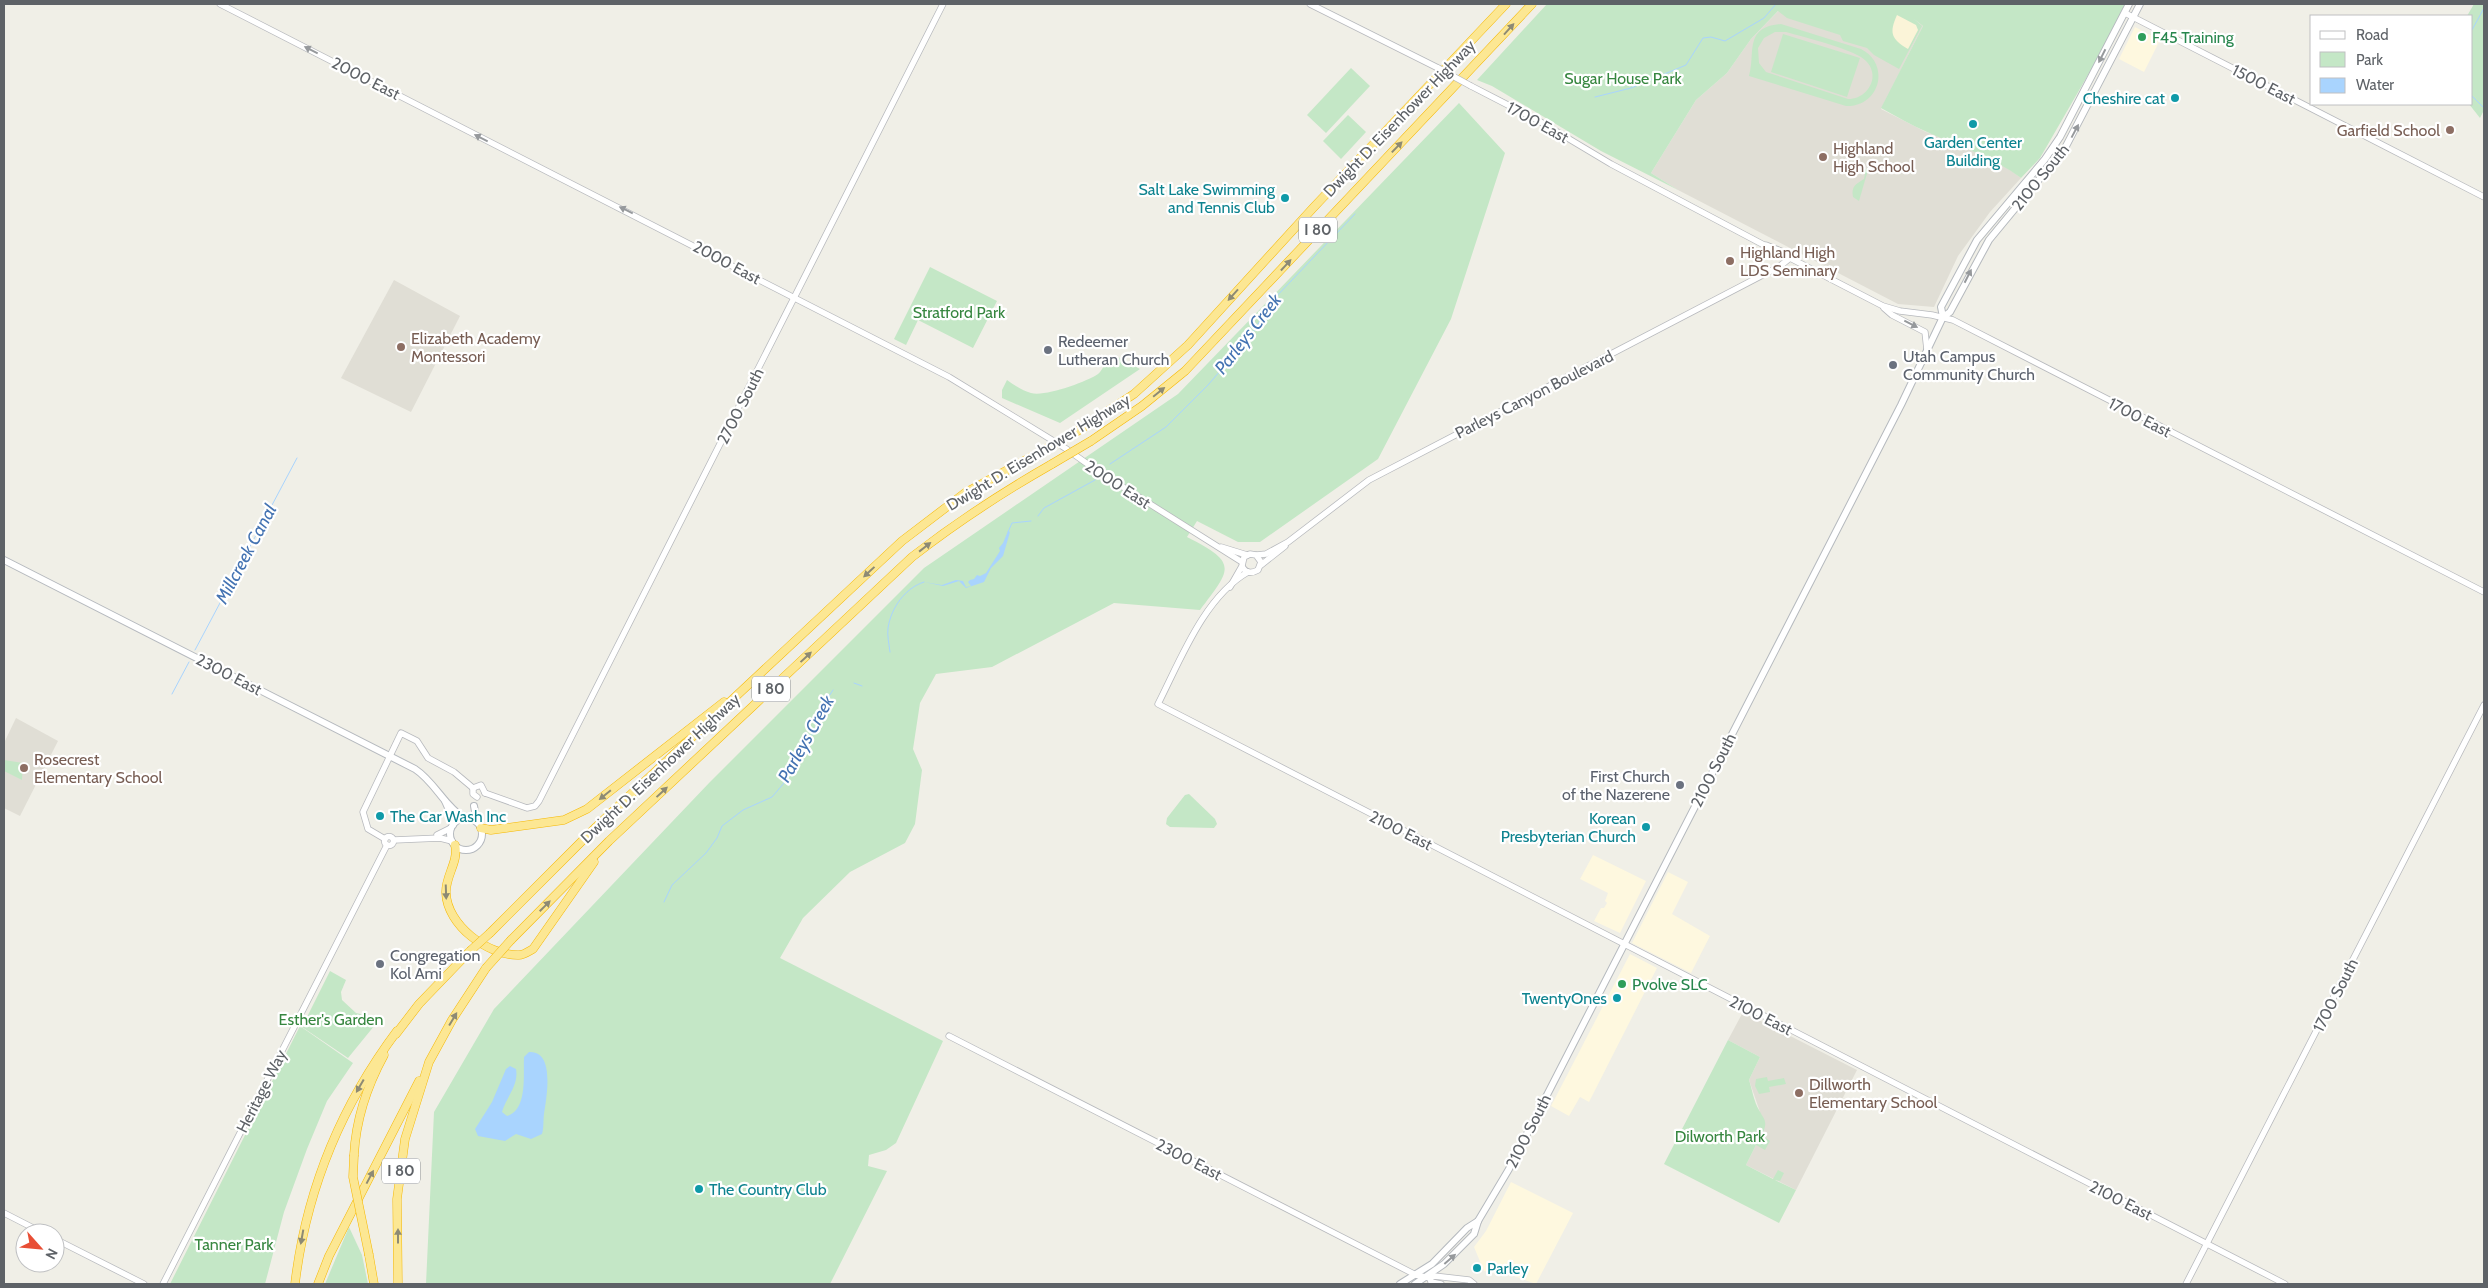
<svg xmlns="http://www.w3.org/2000/svg" width="2488" height="1288" font-family="Cabin,sans-serif">
<rect width="100%" height="100%" fill="#f0efe7"/>
<g fill="#fef8df">
<polygon points="2135,27 2160,40 2144,72 2119,59"/>
<polygon points="1593,855 1646,881 1620,933 1594,921 1601,908 1604,908 1607,903 1605,901 1608,893 1580,879"/>
<polygon points="1668,872 1688,882 1672,914 1710,936 1691,973 1632,943"/>
<polygon points="1630,954 1657,968 1589,1102 1580,1097 1569,1116 1551,1106"/>
<polygon points="1511,1182 1573,1213 1536,1284 1514,1276 1484,1271 1474,1247 1486,1231"/>
</g>
<g fill="#e0ded5">
<polygon points="1785,4 1893,4 1923,26 1881,109 1926,132 1960,144 2009,169 2021,178 1990,212 1958,256 1934,307 1898,304 1678,190 1651,173 1696,100 1727,73 1751,39"/>
<polygon points="394,280 460,316 411,412 341,378"/>
<polygon points="16,718 58,741 20,816 4,808 4,743"/>
<polygon points="1743,1012 1857,1070 1796,1190 1746,1165 1756,1145 1760,1112 1749,1080 1760,1057 1728,1040"/>
</g>
<g fill="#c4e7c6" fill-rule="evenodd">
<path d="M1547,4H2125L2096,61L2040,158L2021,178C1993,157 1959,146 1927,132C1911,125 1896,116 1881,108L1923,26L1914,19L1922,26L1899,69L1874,55L1867,48L1843,41L1840,35L1787,18L1778,11L1751,39L1727,73L1696,100L1651,173L1678,190L1601,151L1492,86L1477,80Z"/>
<polygon points="2474,4 2484,4 2484,110 2480,118 2469,104 2472,104 2472,16 2467,16"/>
<path d="M1781,24L1861,49C1891,64 1880,107 1846,106L1749,76C1756,54 1743,27 1781,24ZM1775,32H1786C1803,37 1857,50 1866,61C1881,76 1868,99 1848,99L1766,72L1759,63L1758,48L1764,38Z"/>
<polygon points="1783,34 1860,58 1847,97 1771,72"/>
<polygon points="1351,68 1370,86 1326,133 1307,115"/>
<path d="M1459,103L1505,153L1451,319L1378,459L1260,542H1238L1197,521L1187,537C1239,563 1231,569 1200,610L1114,603L992,667L936,674L920,703L913,749L922,770L915,824L905,843L850,872L803,918L780,958L943,1041L896,1143L886,1150L869,1155L868,1166L887,1171L830,1284H426L434,1112L494,1009L709,783L924,568L1178,394Z"/>
<polygon points="1348,115 1366,132 1341,159 1323,141"/>
<path d="M1849,163L1868,170L1859,201L1853,197C1851,186 1856,184 1864,179L1865,174L1861,170L1848,168Z"/>
<polygon points="930,267 997,301 973,348 918,320 906,345 894,339"/>
<path d="M1118,357L1140,369L1060,423L1002,398V390L1007,380C1014,385 1023,391 1031,393C1045,397 1086,382 1098,374C1102,371 1104,365 1106,361Z"/>
<polygon points="4,760 23,763 22,780 4,771"/>
<polygon points="1189,794 1215,819 1217,824 1214,828 1170,827 1166,824 1167,818 1185,795"/>
<polygon points="330,971 346,980 341,992 342,1000 356,1013 375,1017 379,1020 348,1058 302,1027"/>
<polygon points="300,1026 353,1063 327,1101 307,1149 284,1212 265,1284 170,1284"/>
<path d="M1728,1040L1760,1057L1749,1080C1752,1089 1754,1102 1759,1110C1765,1121 1768,1121 1762,1135L1770,1141L1765,1150L1756,1145L1746,1165L1773,1179L1778,1170L1784,1173L1780,1181L1775,1180L1796,1190L1779,1223L1664,1164Z"/>
<polygon points="1767,1077 1768,1081 1784,1078 1786,1084 1769,1087 1770,1092 1759,1094 1755,1086 1756,1079"/>
<polygon points="349,1227 362,1255 368,1284 325,1284"/>
</g>
<path fill="#fbf4d8" d="M1897,15L1916,25L1918,30L1908,49C1891,39 1889,33 1897,15Z"/>
<g fill="#a9d4fe">
<polygon points="1008,531 1010,532 1003,556 991,568 984,582 966,588 959,581 943,586 924,582 942,585 956,580 963,581 966,587 971,586 968,582 970,580 974,579 977,575 980,576 986,573 1000,551 999,548 1003,543"/>
<path d="M529,1052C556,1050 546,1100 544,1114C543,1121 544,1128 542,1134L531,1139L516,1134L505,1141L478,1136L475,1129L492,1102L506,1069L510,1066L516,1069C519,1086 506,1097 502,1112L507,1116C528,1110 523,1074 524,1057Z"/>
</g>
<g fill="none" stroke-linecap="round" stroke-linejoin="round">
<g stroke="#a9d4fe" stroke-width="1">
<polyline points="2472,30 2484,8"/>
<polyline points="2472,96 2484,108"/>
<polyline points="1595,97 1631,88 1686,65 1703,38 1711,37 1725,41 1764,18 1776,4"/>
<polyline points="1110,464 1166,427 1208,385 1252,334 1272,301 1355,214"/>
<polyline points="1038,516 1044,508 1095,480"/>
<polyline points="1008,532 1012,523 1031,521"/>
<polyline points="195,650 297,458"/>
<path d="M890,652C889,644 887,635 888,628C891,608 905,588 924,582"/>
<polyline points="854,683 862,686"/>
<polyline points="172,694 189,662"/>
<polyline points="664,902 672,885 706,853 717,838 722,826 743,810 772,797 784,783 792,761 796,753 808,742 815,729 824,704 833,690"/>
</g>
<g stroke="#b7b9bd" stroke-width="7">
<g id="tertiary">
<polyline points="220,4 949,377 1065,448 1096,470 1242,562"/>
<polyline points="1310,4 1438,68"/>
<polyline points="2125,13 2484,197"/>
<polyline points="1471,86 1539,121 1611,164 1764,245 1775,253 1790,258 1883,306 1900,311 1932,315 1953,320 2484,592"/>
<polyline points="1766,245 1781,251 1788,257"/>
<polyline points="1884,308 1892,315 1925,332 1927,350"/>
<polyline points="1221,547 1247,555"/>
<polyline points="1257,555 1266,554 1288,542 1369,480 1780,266 1790,258"/>
<polyline points="1261,565 1285,546"/>
<path d="M1248,572C1204,597 1180,661 1158,704L2285,1284"/>
<path d="M1230,587L1242,566L1244,557L1250,554L1256,555L1261,562L1258,570C1251,574 1245,573 1242,566"/>
<polyline points="473,788 481,785 485,793"/>
<polyline points="473,788 473,794 477,797"/>
<polyline points="485,793 527,808 535,806 539,801 943,4"/>
<polyline points="437,835 451,828"/>
<circle cx="389" cy="841" r="4.5"/>
<polyline points="385,839 368,829 363,812 401,733 417,741 428,758 454,772 473,788"/>
<polyline points="394,840 440,838 452,841"/>
<polyline points="949,1036 1416,1275 1430,1278 1434,1276 1469,1280 1474,1284"/>
<polyline points="4,1213 43,1233"/>
<polyline points="55,1239 144,1284"/>
<polyline points="1430,1278 1431,1282 1441,1284"/>
<polyline points="163,1284 387,845"/>
<polyline points="2186,1284 2484,705"/>
</g>
</g>
<g stroke="#b5b9be" stroke-width="8">
<g id="secondary">
<polyline points="1943,317 1941,307 1977,240 2045,159 2060,137 2129,4"/>
<path d="M4,560L415,769C435,782 444,806 464,818"/>
<polyline points="445,801 453,819 453,825"/>
<polyline points="474,806 477,822"/>
<circle cx="466" cy="834" r="16"/>
<polyline points="1400,1284 1432,1264 1467,1228 1478,1221"/>
<polyline points="1415,1284 1444,1264 1474,1234 1478,1221 1509,1169 1901,405 1943,317 1950,312 1989,240 2065,148 2140,4"/>
</g>
</g>
<g stroke="#f6b802" stroke-width="9">
<g id="motorway">
<polyline points="1076,432 1134,394 1188,345 1313,208 1506,4"/>
<polyline points="1091,441 1142,406 1185,371 1532,4"/>
<polyline points="481,828 491,830 564,820 587,809 724,702"/>
<path d="M455,845C459,862 445,876 446,893C447,925 488,956 519,955C524,955 529,951 533,949L594,862"/>
<polyline points="490,933 596,827 902,541 965,493 1037,454"/>
<path d="M511,940L609,841L912,557C957,522 1003,492 1052,464"/>
<polyline points="396,1034 419,1004 470,951"/>
<path d="M354,1155C356,1119 367,1086 384,1055"/>
<polyline points="369,1255 374,1284"/>
<path d="M295,1284C306,1191 341,1106 397,1031"/>
<polyline points="318,1284 329,1256 419,1081"/>
<polyline points="398,1284 397,1199 405,1139 429,1062 452,1020 486,968"/>
</g>
</g>
<use href="#tertiary" stroke="#fff" stroke-width="5.5"/>
<use href="#secondary" stroke="#fff" stroke-width="6"/>
<use href="#motorway" stroke="#fce793" stroke-width="8"/>
<g stroke="#b7b9bd" stroke-width="7" stroke-linecap="butt">
<polyline id="tertiary-bridge" points="1438,68 1471,86"/>
</g>
<g stroke="#f6b802" stroke-width="9" stroke-linecap="butt">
<g id="motorway-bridge">
<polyline points="1037,454 1076,432"/>
<polyline points="1052,464 1091,441"/>
<polyline points="470,951 490,933"/>
<polyline points="486,968 511,940"/>
<polyline points="354,1155 353,1177 369,1255"/>
</g>
</g>
<use href="#tertiary-bridge" stroke="#fff" stroke-width="5.5"/>
<use href="#motorway-bridge" stroke="#fce793" stroke-width="8"/>
</g>
<defs><path id="oneway-solid" d="M-6-.8H1V-3.2L6.5 0L1 3.2V.8H-6Z" transform="scale(1.25)"/></defs>
<g fill="#8d8a74">
<use href="#oneway-solid" transform="translate(1509 29) rotate(-48)"/>
<use href="#oneway-solid" transform="translate(1397 147) rotate(-46)"/>
<use href="#oneway-solid" transform="translate(1286 265) rotate(-47)"/>
<use href="#oneway-solid" transform="translate(1233 295) rotate(132)"/>
<use href="#oneway-solid" transform="translate(1159 392) rotate(-39)"/>
<use href="#oneway-solid" transform="translate(925 547) rotate(-38)"/>
<use href="#oneway-solid" transform="translate(869 572) rotate(137)"/>
<use href="#oneway-solid" transform="translate(806 657) rotate(-43)"/>
<use href="#oneway-solid" transform="translate(662 792) rotate(-43)"/>
<use href="#oneway-solid" transform="translate(605 795) rotate(141)"/>
<use href="#oneway-solid" transform="translate(446 892) rotate(88)"/>
<use href="#oneway-solid" transform="translate(545 906) rotate(-45)"/>
<use href="#oneway-solid" transform="translate(453 1019) rotate(-59)"/>
<use href="#oneway-solid" transform="translate(360 1086) rotate(120)"/>
<use href="#oneway-solid" transform="translate(370 1177) rotate(-62)"/>
<use href="#oneway-solid" transform="translate(398 1236) rotate(-90)"/>
<use href="#oneway-solid" transform="translate(302 1237) rotate(100)"/>
</g>
<g fill="#96999c">
<use href="#oneway-solid" transform="translate(311 50) rotate(-153)"/>
<use href="#oneway-solid" transform="translate(2102 56) rotate(117)"/>
<use href="#oneway-solid" transform="translate(2075 131) rotate(-62)"/>
<use href="#oneway-solid" transform="translate(481 138) rotate(-153)"/>
<use href="#oneway-solid" transform="translate(626 210) rotate(-154)"/>
<use href="#oneway-solid" transform="translate(1968 276) rotate(-63)"/>
<use href="#oneway-solid" transform="translate(1911 324) rotate(27)"/>
<use href="#oneway-solid" transform="translate(1450 1259) rotate(-41)"/>
</g>
<g fill="#2e9e5b" stroke="#fff" stroke-width="2">
<circle cx="2142" cy="37" r="5"/>
<circle cx="1622" cy="984" r="5"/>
</g>
<g fill="#0f9aa8" stroke="#fff" stroke-width="2">
<circle cx="2175" cy="98" r="5"/>
<circle cx="1973" cy="124" r="5"/>
<circle cx="1285" cy="198" r="5"/>
<circle cx="380" cy="816" r="5"/>
<circle cx="1646" cy="827" r="5"/>
<circle cx="1617" cy="998" r="5"/>
<circle cx="699" cy="1189" r="5"/>
<circle cx="1477" cy="1268" r="5"/>
</g>
<g fill="#8d6e63" stroke="#fff" stroke-width="2">
<circle cx="2450" cy="130" r="5"/>
<circle cx="1823" cy="157" r="5"/>
<circle cx="1730" cy="261" r="5"/>
<circle cx="401" cy="347" r="5"/>
<circle cx="24" cy="768" r="5"/>
<circle cx="1799" cy="1093" r="5"/>
</g>
<g fill="#6b7280" stroke="#fff" stroke-width="2">
<circle cx="1048" cy="350" r="5"/>
<circle cx="1893" cy="365" r="5"/>
<circle cx="1680" cy="785" r="5"/>
<circle cx="380" cy="964" r="5"/>
</g>
<g text-anchor="middle" stroke-width="4.5" stroke-linejoin="round" paint-order="stroke">
<g fill="#fff" stroke="#8e9195" stroke-width="1">
<rect x="1299" y="217.5" width="38" height="25" rx="4"/>
<rect x="752" y="676.5" width="38" height="25" rx="4"/>
<rect x="382" y="1158.5" width="38" height="25" rx="4"/>
</g>
<g font-size="15" font-weight="bold" fill="#5e6267">
<text x="1318" y="235">I 80</text>
<text x="771" y="694">I 80</text>
<text x="401" y="1176">I 80</text>
</g>
<g font-size="16" fill="#27864d" stroke="#fff" text-anchor="start">
<text x="2152" y="43">F45 Training</text>
<text x="1632" y="990">Pvolve SLC</text>
</g>
<g font-size="16" fill="#5e6267" stroke="#fff">
<text transform="translate(366 78) rotate(27)" y="6">2000 East</text>
<text transform="translate(2264 84) rotate(27)" y="6">1500 East</text>
<text transform="translate(1399 118) rotate(-46)" y="6">Dwight D. Eisenhower Highway</text>
<text transform="translate(1538 122) rotate(29)" y="6">1700 East</text>
<text transform="translate(2040 177) rotate(-51)" y="6">2100 South</text>
<text transform="translate(727 262) rotate(28)" y="6">2000 East</text>
<text transform="translate(1534 394) rotate(-27)" y="6">Parleys Canyon Boulevard</text>
<text transform="translate(740 406) rotate(-63)" y="6">2700 South</text>
<text transform="translate(2140 417) rotate(27)" y="6">1700 East</text>
<text transform="translate(1038 452) rotate(-31)" y="6">Dwight D. Eisenhower Highway</text>
<text transform="translate(1118 484) rotate(33)" y="6">2000 East</text>
<text transform="translate(229 674) rotate(27)" y="6">2300 East</text>
<text transform="translate(660 768) rotate(-43)" y="6">Dwight D. Eisenhower Highway</text>
<text transform="translate(1713 770) rotate(-63)" y="6">2100 South</text>
<text transform="translate(1401 830) rotate(27)" y="6">2100 East</text>
<text transform="translate(2335 995) rotate(-63)" y="6">1700 South</text>
<text transform="translate(1761 1015) rotate(27)" y="6">2100 East</text>
<text transform="translate(261 1091) rotate(-63)" y="6">Heritage Way</text>
<text transform="translate(1528 1131) rotate(-63)" y="6">2100 South</text>
<text transform="translate(1189 1159) rotate(27)" y="6">2300 East</text>
<text transform="translate(2121 1200) rotate(27)" y="6">2100 East</text>
</g>
<g font-size="16" fill="#36863f" stroke="#fff">
<text x="1623" y="84">Sugar House Park</text>
<text x="959" y="318">Stratford Park</text>
<text x="331" y="1025">Esther's Garden</text>
<text x="1720" y="1142">Dilworth Park</text>
<text x="234" y="1250">Tanner Park</text>
</g>
<g font-size="16" fill="#0d838f" stroke="#fff" text-anchor="end">
<text x="2165" y="104">Cheshire cat</text>
<text x="1973" y="148" text-anchor="middle">Garden Center<tspan x="1973" dy="18">Building</tspan></text>
<text x="1275" y="195">Salt Lake Swimming<tspan x="1275" dy="18">and Tennis Club</tspan></text>
<text x="390" y="822" text-anchor="start">The Car Wash Inc</text>
<text x="1636" y="824">Korean<tspan x="1636" dy="18">Presbyterian Church</tspan></text>
<text x="1607" y="1004">TwentyOnes</text>
<text x="709" y="1195" text-anchor="start">The Country Club</text>
<text x="1487" y="1274" text-anchor="start">Parley</text>
</g>
<g font-size="16" fill="#785e54" stroke="#fff" text-anchor="start">
<text x="2440" y="136" text-anchor="end">Garfield School</text>
<text x="1833" y="154">Highland<tspan x="1833" dy="18">High School</tspan></text>
<text x="1740" y="258">Highland High<tspan x="1740" dy="18">LDS Seminary</tspan></text>
<text x="411" y="344">Elizabeth Academy<tspan x="411" dy="18">Montessori</tspan></text>
<text x="34" y="765">Rosecrest<tspan x="34" dy="18">Elementary School</tspan></text>
<text x="1809" y="1090">Dillworth<tspan x="1809" dy="18">Elementary School</tspan></text>
</g>
<g font-size="16" fill="#5b616d" stroke="#fff" text-anchor="start">
<text x="1058" y="347">Redeemer<tspan x="1058" dy="18">Lutheran Church</tspan></text>
<text x="1903" y="362">Utah Campus<tspan x="1903" dy="18">Community Church</tspan></text>
<text x="1670" y="782" text-anchor="end">First Church<tspan x="1670" dy="18">of the Nazerene</tspan></text>
<text x="390" y="961">Congregation<tspan x="390" dy="18">Kol Ami</tspan></text>
</g>
<g font-size="18" font-style="italic" fill="#4473b2" stroke="#fff">
<text transform="translate(1248 334) rotate(-52)" y="6">Parleys Creek</text>
<text transform="translate(246 554) rotate(-62)" y="6">Millcreek Canal</text>
<text transform="translate(806 739) rotate(-61)" y="6">Parleys Creek</text>
</g>
</g>
<rect width="2488" height="1288" fill="none" stroke="#5e6267" stroke-width="10"/>
<rect x="2310" y="15" width="162" height="90" fill="#ffffff" stroke="#bfc0c2"/>
<rect x="2320" y="31" width="25" height="8" fill="#ffffff" stroke="#bfc0c2"/>
<text x="2356" y="40" font-size="15" fill="#5e6267">Road</text>
<rect x="2320" y="52" width="25" height="15" fill="#c4e7c6" stroke="#bfc0c2"/>
<text x="2356" y="65" font-size="15" fill="#5e6267">Park</text>
<rect x="2320" y="78" width="25" height="15" fill="#a9d4fe" stroke="#bfc0c2"/>
<text x="2356" y="90" font-size="15" fill="#5e6267">Water</text>
<g transform="translate(40 1248) rotate(117)"><circle r="24" fill="#ffffff" stroke="#bfc0c2"/>
<path d="M0-4L9 19L0 12L-9 19Z" fill="#e84e35"/>
<text y="-8" font-size="14" font-weight="bold" text-anchor="middle" fill="#5e6267">N</text>
</g>
</svg>
